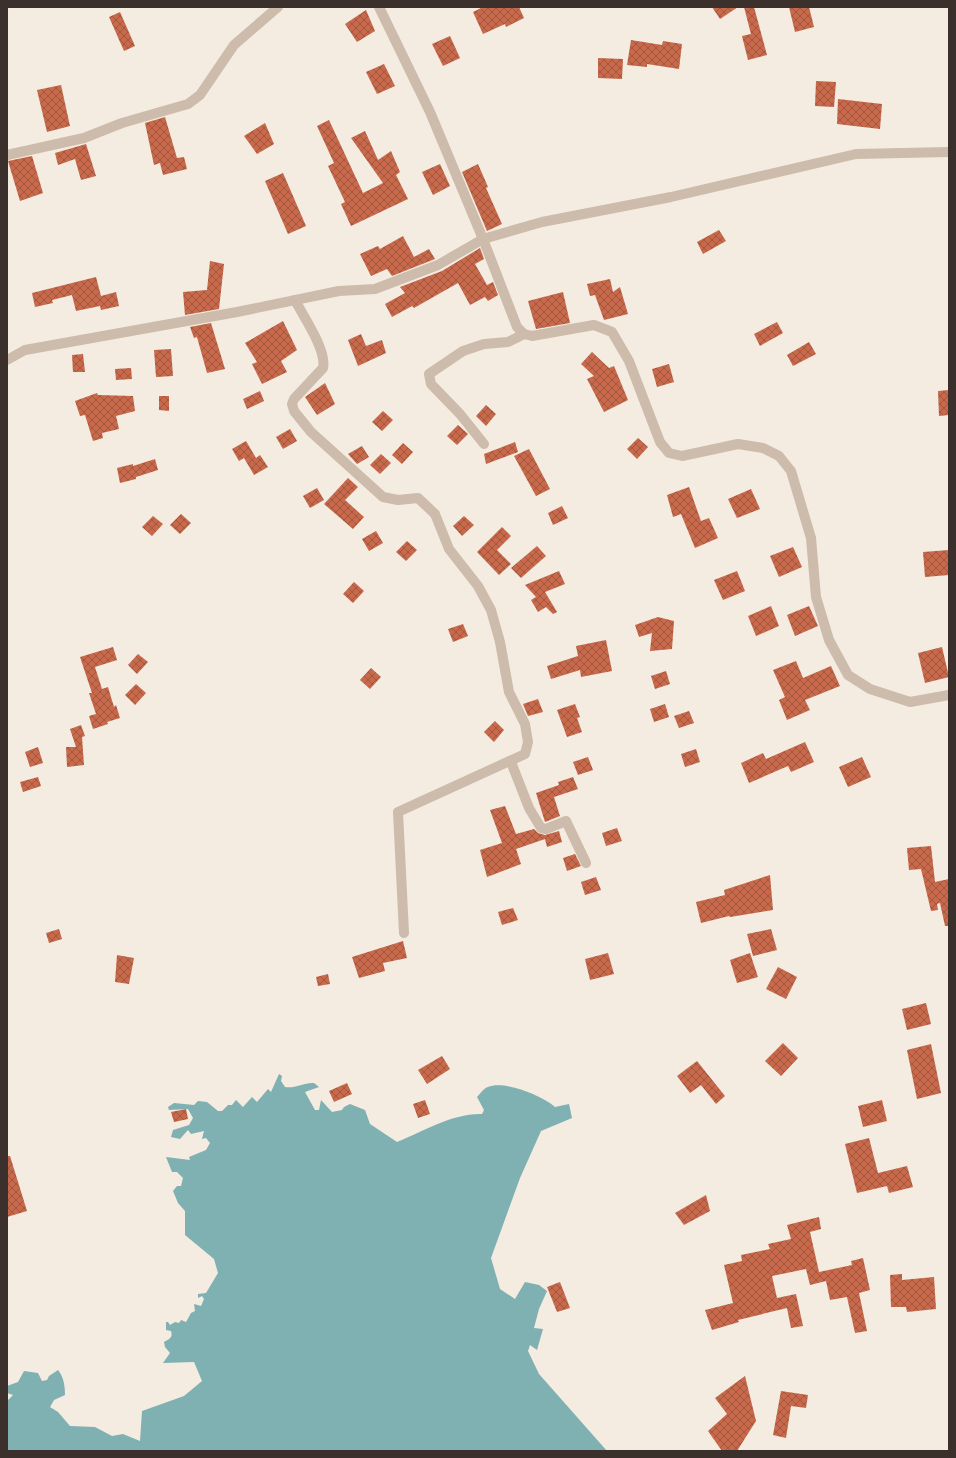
<svg xmlns="http://www.w3.org/2000/svg" width="956" height="1458" font-family="Commissioner,sans-serif">
<defs>
<pattern id="building-cross-hatch" width="8" height="8" patternUnits="userSpaceOnUse"><rect width="8" height="8" fill="#c8694b"/><path d="M0 0l8 8M0 8l8-8" fill="none" stroke="#a4573f"/></pattern>
</defs>
<rect width="100%" height="100%" fill="#f4ebe1"/>
<path fill="#7fb0b2" d="M279,1074L282,1076L281,1081L285,1087C295,1089 304,1082 314,1083L319,1087L305,1092L315,1110H319L321,1100L332,1112L342,1110L344,1107L350,1104L365,1110L370,1124L397,1142C424,1131 453,1113 482,1114L484,1110L477,1097C480,1094 484,1088 488,1087C504,1080 543,1096 555,1107L569,1104L572,1118L541,1131L520,1178L491,1258L500,1289L515,1299L525,1282L539,1285L547,1291L539,1309L534,1328L543,1329L537,1350L530,1345L528,1351L539,1374L607,1451H7V1401L13,1395L7,1393V1386L18,1382L24,1371L38,1373L42,1381L47,1380L49,1376L58,1370C64,1377 65,1387 65,1395L54,1400L50,1407L58,1412L70,1426L95,1427L112,1436L123,1434L140,1441L142,1411L184,1396L202,1381L194,1362L163,1363L170,1353L165,1347L164,1342C170,1339 173,1337 171,1331L166,1330V1322H168L170,1325L175,1322L179,1323L181,1320L186,1322L191,1313L195,1311L194,1304L201,1306L204,1299L202,1296L198,1298V1294L206,1293L218,1273L214,1259L185,1235V1211L178,1203L173,1191L177,1186H181L183,1178L177,1172H172L166,1157L190,1160L189,1157L206,1150L210,1143L206,1138L202,1139L204,1131L191,1134L188,1130L180,1139L171,1137L173,1130L189,1125L193,1118L188,1109L169,1110L168,1107L174,1103L194,1105L198,1101L207,1102L218,1111H222L228,1105H232L236,1100L243,1107L252,1097L257,1102L268,1089L271,1092Z"/>
<g fill="url(#building-cross-hatch)">
<polygon points="483,7 519,7 524,18 506,27 505,24 483,34 473,12"/>
<polygon points="712,7 738,7 720,19"/>
<polygon points="744,7 754,7 767,55 748,60 742,36 751,34"/>
<polygon points="789,7 809,7 814,27 795,32"/>
<polygon points="366,10 375,31 357,42 345,24"/>
<polygon points="120,12 135,46 124,51 109,17"/>
<polygon points="450,36 460,58 443,66 432,44"/>
<polygon points="631,40 662,45 663,41 682,44 679,69 647,64 647,67 627,65"/>
<polygon points="598,58 623,59 622,79 598,78"/>
<polygon points="384,64 395,86 377,94 366,72"/>
<polygon points="816,81 836,82 834,107 815,106"/>
<polygon points="61,85 70,126 47,132 37,90"/>
<polygon points="838,99 882,104 880,129 837,124"/>
<polygon points="165,117 177,158 184,157 187,169 163,175 160,163 154,165 145,123"/>
<polygon points="329,120 363,193 383,183 351,138 365,131 378,160 391,151 400,172 396,175 408,199 351,226 341,204 345,202 328,166 334,163 317,126"/>
<polygon points="265,123 274,144 257,154 244,136"/>
<polygon points="86,144 96,176 81,180 75,159 58,165 55,153"/>
<polygon points="32,156 43,193 20,201 8,161"/>
<polygon points="440,164 450,186 433,195 422,172"/>
<polygon points="478,164 488,187 486,188 502,224 487,231 462,172"/>
<polygon points="283,173 306,226 288,234 265,181"/>
<polygon points="719,230 726,241 703,254 697,242"/>
<polygon points="403,236 414,257 429,249 435,259 392,276 387,269 371,276 360,254 378,246 380,249"/>
<polygon points="480,248 484,259 475,264 487,285 493,282 498,295 488,301 485,297 470,305 458,283 414,308 412,306 392,317 385,304 405,293 400,287 442,271"/>
<polygon points="210,261 224,264 219,309 185,315 183,292 207,290"/>
<polygon points="96,277 101,296 116,292 119,306 101,310 100,306 76,311 72,295 52,300 53,303 35,307 32,293"/>
<polygon points="610,279 613,292 620,287 628,314 604,320 595,295 590,296 587,284"/>
<polygon points="563,292 570,323 536,329 528,301"/>
<polygon points="283,321 297,350 281,361 287,372 262,384 252,364 257,362 245,343"/>
<polygon points="777,322 783,333 760,346 754,334"/>
<polygon points="211,323 225,369 207,373 197,337 194,338 190,327"/>
<polygon points="361,334 366,346 382,340 386,353 358,366 348,340"/>
<polygon points="809,342 816,354 793,366 787,355"/>
<polygon points="171,349 173,376 156,377 154,350"/>
<polygon points="592,352 609,368 614,366 628,400 604,412 587,379 594,376 581,364"/>
<polygon points="83,354 85,372 73,372 72,355"/>
<polygon points="669,364 674,382 657,387 652,369"/>
<polygon points="131,368 132,379 116,380 115,369"/>
<polygon points="325,383 335,404 317,415 305,397"/>
<polygon points="949,390 949,415 939,416 938,391"/>
<polygon points="260,391 264,401 247,409 243,399"/>
<polygon points="97,393 98,395 133,396 135,411 116,416 119,429 102,433 103,438 93,441 85,415 80,416 75,401"/>
<polygon points="159,396 169,396 169,411 159,410"/>
<polygon points="486,405 496,414 486,426 476,416"/>
<polygon points="383,411 393,420 382,431 372,422"/>
<polygon points="458,425 468,434 457,445 447,436"/>
<polygon points="290,429 297,441 283,449 276,437"/>
<polygon points="638,438 648,447 637,459 627,449"/>
<polygon points="246,441 256,458 260,455 268,467 254,475 244,458 239,461 232,449"/>
<polygon points="515,442 518,452 486,464 484,454"/>
<polygon points="403,443 413,452 402,464 392,455"/>
<polygon points="362,446 369,457 357,464 348,454"/>
<polygon points="529,449 550,489 536,496 514,456"/>
<polygon points="381,454 391,463 380,474 370,465"/>
<polygon points="155,459 158,470 136,477 136,479 120,483 117,468 133,464 133,466"/>
<polygon points="348,478 358,487 345,500 364,517 353,529 324,504"/>
<polygon points="689,487 701,521 709,518 718,538 695,548 681,514 673,517 667,495"/>
<polygon points="317,488 324,500 310,508 303,496"/>
<polygon points="751,489 760,509 737,518 728,499"/>
<polygon points="562,506 568,518 553,525 548,513"/>
<polygon points="181,514 191,523 180,534 170,525"/>
<polygon points="153,516 163,524 152,536 142,527"/>
<polygon points="464,516 474,525 462,536 453,526"/>
<polygon points="502,527 511,536 497,550 511,564 499,575 477,552"/>
<polygon points="376,531 383,543 369,551 362,539"/>
<polygon points="407,541 417,550 406,561 396,552"/>
<polygon points="537,546 546,556 521,578 511,568"/>
<polygon points="793,547 802,567 779,577 770,556"/>
<polygon points="949,550 949,575 925,577 923,552"/>
<polygon points="559,571 565,584 545,592 557,612 553,614 546,607 538,612 531,600 536,597 525,585"/>
<polygon points="737,571 745,591 723,600 714,580"/>
<polygon points="354,582 364,591 353,603 343,594"/>
<polygon points="771,606 779,626 756,636 748,616"/>
<polygon points="809,606 818,626 795,636 787,615"/>
<polygon points="658,617 674,621 672,649 650,651 652,633 639,637 635,625"/>
<polygon points="463,624 468,636 453,642 448,629"/>
<polygon points="606,640 612,671 581,677 580,670 551,679 547,666 578,656 576,646"/>
<polygon points="113,647 117,660 95,667 102,689 108,687 114,707 116,705 120,718 107,722 108,724 93,729 89,716 96,714 89,693 92,693 80,657"/>
<polygon points="942,647 949,677 925,683 918,653"/>
<polygon points="138,654 148,662 137,674 128,665"/>
<polygon points="796,661 803,678 831,666 840,686 805,700 810,710 787,720 779,700 785,697 773,670"/>
<polygon points="371,668 381,677 370,689 360,680"/>
<polygon points="666,671 670,684 655,689 651,676"/>
<polygon points="136,684 146,693 135,705 125,695"/>
<polygon points="538,699 543,712 528,716 523,704"/>
<polygon points="575,704 580,717 577,718 582,732 567,737 557,710"/>
<polygon points="665,704 669,717 654,722 650,709"/>
<polygon points="689,711 694,723 679,728 674,716"/>
<polygon points="495,721 504,730 494,742 484,732"/>
<polygon points="81,725 85,736 82,737 84,765 67,767 66,747 76,747 70,729"/>
<polygon points="805,742 814,762 791,772 788,766 749,783 741,763 763,753 766,759"/>
<polygon points="38,747 43,763 30,767 25,752"/>
<polygon points="696,749 700,762 685,767 681,754"/>
<polygon points="588,757 593,770 578,775 573,762"/>
<polygon points="862,757 871,777 848,787 839,767"/>
<polygon points="38,777 41,786 23,792 20,782"/>
<polygon points="573,777 578,789 554,797 560,816 545,822 536,793 559,785 558,782"/>
<polygon points="505,806 516,834 534,829 538,833 545,835 559,831 562,842 547,847 545,839 516,849 521,864 487,877 480,850 502,843 490,810"/>
<polygon points="617,828 622,841 606,846 602,833"/>
<polygon points="931,846 935,882 949,879 949,926 945,926 940,903 937,904 938,910 931,911 921,869 909,870 907,848"/>
<polygon points="575,854 581,866 567,871 563,858"/>
<polygon points="770,875 773,910 730,917 729,916 701,923 696,902 725,895 724,890"/>
<polygon points="596,877 601,890 585,895 581,882"/>
<polygon points="513,908 518,920 502,925 498,912"/>
<polygon points="59,929 62,939 49,943 46,933"/>
<polygon points="771,929 777,950 753,956 747,934"/>
<polygon points="403,941 407,958 383,963 385,971 359,978 352,957"/>
<polygon points="608,953 614,974 590,980 585,959"/>
<polygon points="750,953 758,977 737,983 730,960"/>
<polygon points="117,955 134,958 129,984 115,982"/>
<polygon points="778,967 797,977 786,999 766,989"/>
<polygon points="328,974 330,984 318,986 316,977"/>
<polygon points="926,1003 931,1024 907,1030 902,1009"/>
<polygon points="783,1043 798,1058 781,1076 765,1061"/>
<polygon points="931,1044 941,1093 917,1099 907,1050"/>
<polygon points="442,1056 450,1069 427,1084 418,1070"/>
<polygon points="697,1061 725,1096 716,1104 701,1085 690,1093 677,1076"/>
<polygon points="347,1083 352,1094 334,1102 329,1091"/>
<polygon points="425,1100 430,1114 418,1118 413,1104"/>
<polygon points="882,1100 887,1121 863,1127 858,1106"/>
<polygon points="186,1109 188,1119 174,1122 171,1112"/>
<polygon points="869,1138 878,1173 907,1166 913,1187 889,1193 887,1186 857,1193 845,1144"/>
<polygon points="7,1156 10,1156 27,1211 7,1217"/>
<polygon points="706,1195 710,1211 684,1225 675,1213"/>
<polygon points="819,1217 821,1229 810,1232 819,1272 852,1265 851,1261 863,1258 870,1290 859,1293 867,1331 855,1333 847,1297 830,1300 826,1281 810,1285 806,1269 772,1276 777,1298 796,1294 803,1326 791,1328 787,1308 738,1320 739,1322 712,1330 705,1310 733,1303 724,1265 742,1261 741,1255 770,1249 768,1244 791,1239 787,1225"/>
<polygon points="902,1274 902,1280 934,1277 936,1309 907,1312 906,1307 891,1307 890,1275"/>
<polygon points="560,1282 570,1308 557,1312 547,1287"/>
<polygon points="745,1376 756,1421 737,1451 722,1451 708,1431 727,1414 715,1398"/>
<polygon points="781,1391 808,1395 806,1408 791,1406 786,1438 773,1435"/>
</g>
<g fill="none" stroke-linecap="round" stroke-linejoin="round">
<g stroke="#cdbbac" stroke-width="10">
<polyline points="379,7 430,112 483,239 517,327 524,334 532,336 594,325 612,332 629,361 660,442 669,453 682,456 738,444 763,448 779,456 791,471 811,538 816,597 829,640 848,675 870,689 910,702 949,695"/>
<polyline points="7,155 84,138 122,123 188,104 200,95 234,45 278,7"/>
<path d="M295,300C303,316 327,350 323,368L294,399L292,404L294,411L311,432L383,497L398,500L418,498L435,514L449,549L478,586L491,610L500,642L509,692L525,724L528,742L525,754L398,812L404,933"/>
<polyline points="7,360 25,350 237,312 339,291 375,289 438,265 483,239 542,222 671,197 856,154 949,152"/>
<polyline points="484,444 460,414 431,384 429,374 463,351 484,344 508,342 524,334"/>
<polyline points="511,762 529,808 541,828 546,829 566,821 586,863"/>
</g>
</g>
<rect width="956" height="1458" fill="none" stroke="#3b302b" stroke-width="16"/>
</svg>
